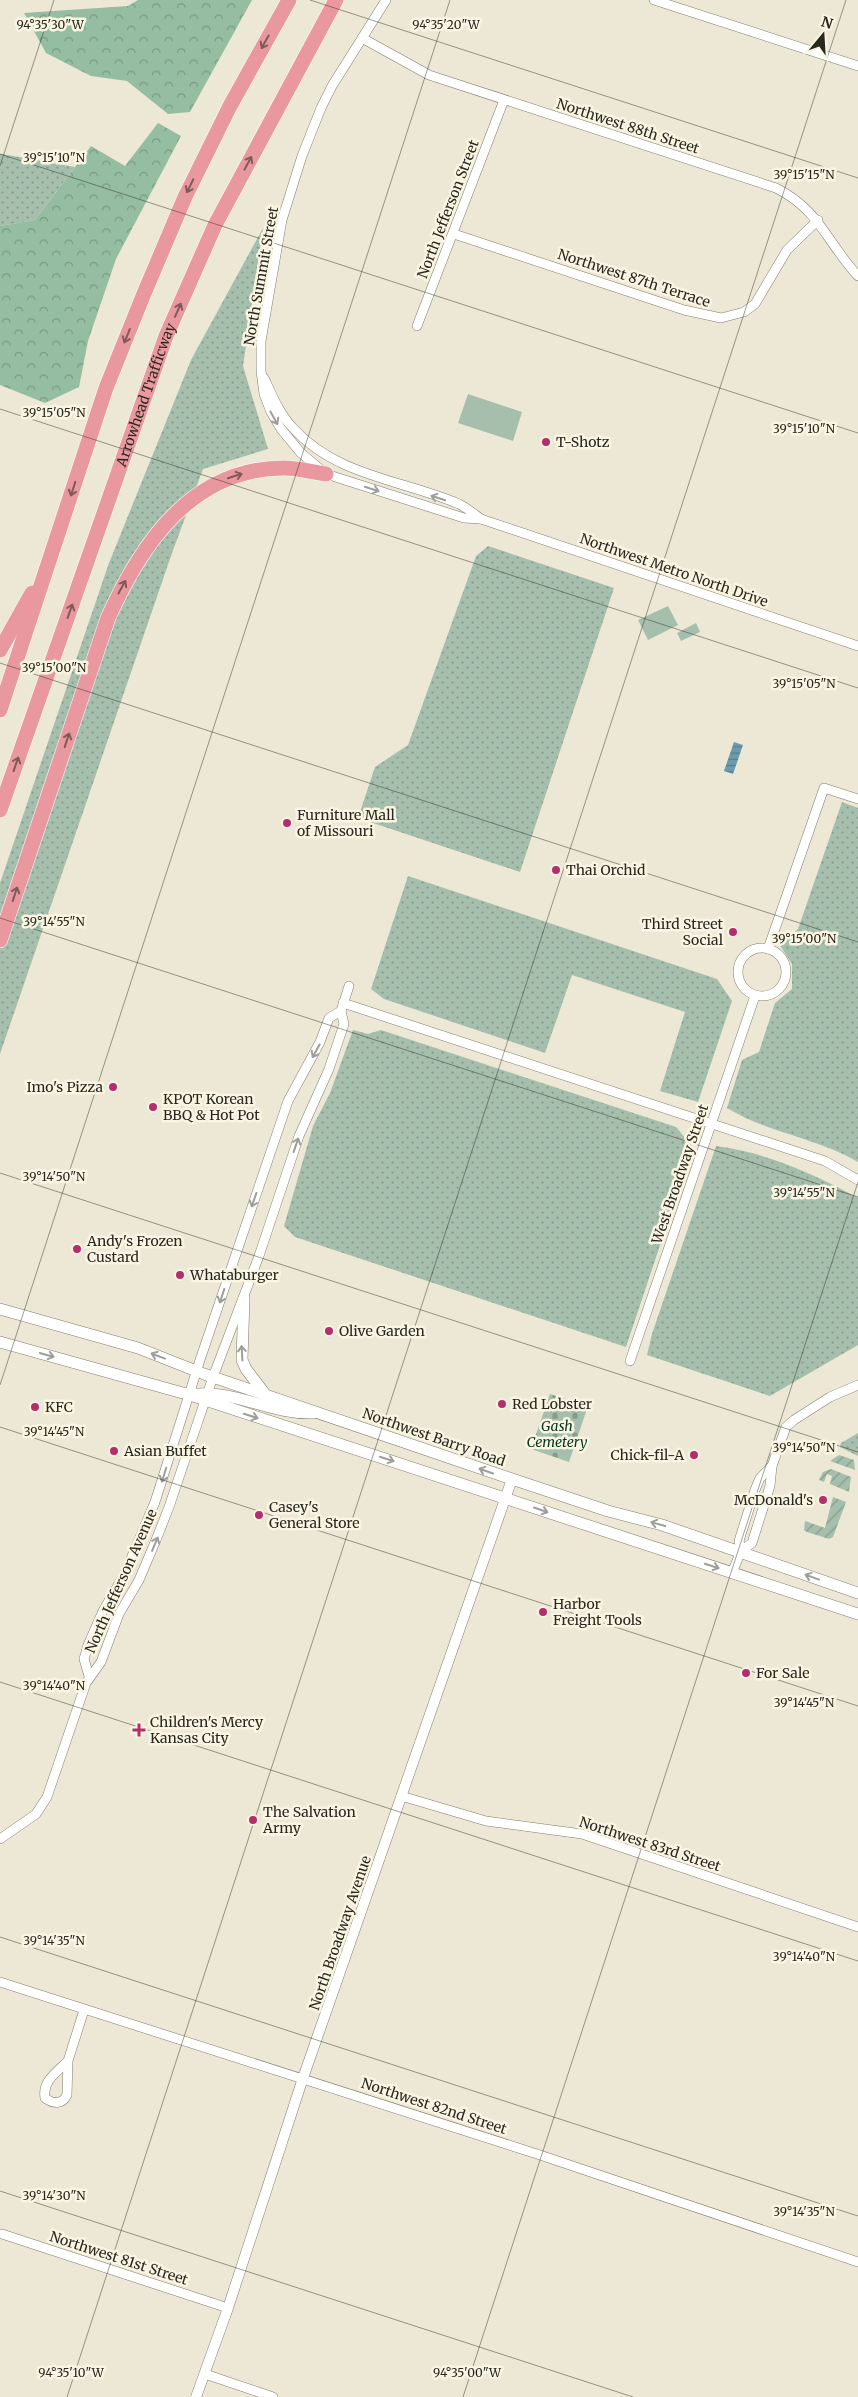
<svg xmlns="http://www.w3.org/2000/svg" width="858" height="2397" font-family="Merriweather,serif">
<defs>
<pattern id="grass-dots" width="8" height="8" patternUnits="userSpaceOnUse" patternTransform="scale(1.25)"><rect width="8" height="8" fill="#a6bfad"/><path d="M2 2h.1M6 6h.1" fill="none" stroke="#879b8c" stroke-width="1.8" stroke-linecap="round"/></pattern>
<pattern id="forest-crowns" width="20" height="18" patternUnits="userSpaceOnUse" patternTransform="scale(1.25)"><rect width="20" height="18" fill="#94bda1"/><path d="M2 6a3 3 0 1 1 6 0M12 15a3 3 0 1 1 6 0" fill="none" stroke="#799a83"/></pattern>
<pattern id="cemetery-stones" width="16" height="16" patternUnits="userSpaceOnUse" patternTransform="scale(1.25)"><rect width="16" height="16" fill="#a6bfad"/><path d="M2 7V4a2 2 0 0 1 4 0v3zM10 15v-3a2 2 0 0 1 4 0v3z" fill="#879b8c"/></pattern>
<pattern id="garden-furrows" width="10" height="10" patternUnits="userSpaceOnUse" patternTransform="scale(1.25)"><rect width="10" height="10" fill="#a6bfad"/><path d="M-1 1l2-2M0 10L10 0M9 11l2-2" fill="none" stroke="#879b8c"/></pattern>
<pattern id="water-rules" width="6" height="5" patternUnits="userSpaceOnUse" patternTransform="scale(1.25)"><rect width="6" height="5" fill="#6b9bae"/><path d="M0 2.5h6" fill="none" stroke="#587e8d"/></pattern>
</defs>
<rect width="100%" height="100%" fill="#ede8d5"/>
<g fill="url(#grass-dots)">
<polygon points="0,154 2,154 75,167 35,220 0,226"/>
<polygon points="263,228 243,366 268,449 203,469 172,553 0,1054 0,883 109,563 191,360"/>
<polygon points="488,546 614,588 520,872 358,818 375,767 408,745 476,556"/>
<path d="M842,802L858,808V1162C817,1138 768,1133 727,1108L742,1060L759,1052L775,1003L792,989V964L779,944L798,929Z"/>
<polygon points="408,876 717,979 732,1001 698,1102 660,1091 685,1012 572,975 545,1053 384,999 371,989"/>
<polygon points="353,1030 368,1034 381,1030 676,1127 693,1147 626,1347 295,1237 284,1226 313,1126 330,1093"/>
<path d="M716,1146C765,1152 815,1174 858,1198V1345L770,1396L647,1355L652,1334Z"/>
<polygon points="858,1433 858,1456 840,1447 841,1443"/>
</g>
<g fill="url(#forest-crowns)">
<polygon points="138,0 252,0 190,112 168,114 127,81 91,76 46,53 24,13 128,6"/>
<polygon points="158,123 181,136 116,259 88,341 79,387 45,403 0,385 0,226 35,220 91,146 125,166"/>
</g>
<polygon fill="url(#cemetery-stones)" points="550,1394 588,1406 569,1462 531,1449"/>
<g fill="#a6bfad">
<polygon points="468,394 522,412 513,441 458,423"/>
<polygon points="668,606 678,625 648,640 638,620"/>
<polygon points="696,623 700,632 681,641 677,633"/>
</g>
<g fill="url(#garden-furrows)">
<polygon points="839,1455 854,1460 855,1470 830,1461"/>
<polygon points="831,1469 851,1477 849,1492 830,1484 832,1476 827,1474 824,1482 819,1480 823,1472"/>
<polygon points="833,1497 846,1502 833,1537 829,1539 807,1532 804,1530 805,1521 825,1528"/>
</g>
<polygon fill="url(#water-rules)" points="734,742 743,745 733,774 724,771"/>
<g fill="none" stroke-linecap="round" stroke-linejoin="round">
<g stroke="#817d6c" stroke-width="10">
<g id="minor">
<polyline points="386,0 332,86 321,108 302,156 282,220 261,341 261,371 264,394 271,412 281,429 301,453 326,474 464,518 481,519"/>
<polyline points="654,0 858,66"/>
<path d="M362,38L429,75L776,188C820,210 827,243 858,276"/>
<polyline points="454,234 684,310 721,318 744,312 755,304 787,250 818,220"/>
<polyline points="417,326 504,100"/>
<path d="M264,378C272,395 280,415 293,428C336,476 403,480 459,504C467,508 474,514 481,519L858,646"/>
<circle cx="762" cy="972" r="24"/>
<polyline points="768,949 824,788 858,799"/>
<polyline points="343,1003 825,1161 858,1180"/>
<polyline points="630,1361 755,996"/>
<polyline points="741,1551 752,1543 770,1486 772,1466 786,1427 794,1420 830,1397 858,1385"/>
<polyline points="732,1573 741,1551 739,1541 755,1490 760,1478 772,1466"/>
<polyline points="89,1676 84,1659 88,1645 103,1611 124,1575 155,1502 200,1360 288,1101 320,1042 329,1018 341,1011"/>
<polyline points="401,1796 486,1821 582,1834 858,1927"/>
<polyline points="0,1839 36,1814 47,1797 86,1683 101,1662 119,1614 139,1580 156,1540 169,1507 213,1377 259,1256 299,1136 329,1069 344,1024 341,1011 349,986"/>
<polyline points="0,1982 537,2154 858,2262"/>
<path d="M68,2061C57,2072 42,2081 45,2098C53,2104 62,2105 67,2095L68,2061L84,2010"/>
<polyline points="2,2234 228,2308"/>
<polyline points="205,2374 273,2397"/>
</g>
</g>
<g stroke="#817d6c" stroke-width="11">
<polyline id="tertiary" points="196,2397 228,2308 303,2078 512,1479"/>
</g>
<g stroke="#817d6c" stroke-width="12">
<g id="secondary">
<polyline points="244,1298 242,1360 246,1369 265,1394"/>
<polyline points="0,1309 138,1348 204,1374 512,1479 608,1511 662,1525 858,1593"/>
<polyline points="0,1342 190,1395 858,1614"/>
<path d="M190,1395C233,1388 271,1415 314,1413"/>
</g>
</g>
<g stroke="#fff" stroke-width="16">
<g id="motorway">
<polyline points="0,650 32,593"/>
<polyline points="0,710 106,388 143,296 185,197 230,106 289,0"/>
<path id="s1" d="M0,810L166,336L215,225L336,0"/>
<path d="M0,940L108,618C142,542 193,468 284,468C298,468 312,472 326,474"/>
</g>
</g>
<use href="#minor" stroke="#fff" stroke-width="9"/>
<use href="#tertiary" stroke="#fff" stroke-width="10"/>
<use href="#secondary" stroke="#fff" stroke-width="11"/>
<use href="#motorway" stroke="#ea98a0" stroke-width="15"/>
</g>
<defs><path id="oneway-shaft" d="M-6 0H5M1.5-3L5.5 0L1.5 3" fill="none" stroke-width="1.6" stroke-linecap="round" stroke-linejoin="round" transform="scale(1.25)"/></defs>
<g stroke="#805a5a">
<use href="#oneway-shaft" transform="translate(265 42) rotate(119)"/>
<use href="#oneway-shaft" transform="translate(248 163) rotate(-62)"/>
<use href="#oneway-shaft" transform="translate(190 186) rotate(116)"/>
<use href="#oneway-shaft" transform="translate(178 310) rotate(-66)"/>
<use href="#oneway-shaft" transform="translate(127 336) rotate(112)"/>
<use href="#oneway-shaft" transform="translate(235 476) rotate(-18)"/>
<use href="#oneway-shaft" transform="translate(73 489) rotate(108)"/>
<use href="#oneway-shaft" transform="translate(122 587) rotate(-61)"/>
<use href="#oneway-shaft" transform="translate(70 611) rotate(-71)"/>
<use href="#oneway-shaft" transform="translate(67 740) rotate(-72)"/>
<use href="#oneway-shaft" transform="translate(16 764) rotate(-71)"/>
<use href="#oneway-shaft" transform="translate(15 894) rotate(-72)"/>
</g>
<g stroke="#9f9e9b">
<use href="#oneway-shaft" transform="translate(274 418) rotate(61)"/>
<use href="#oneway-shaft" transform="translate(372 489) rotate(18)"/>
<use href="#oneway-shaft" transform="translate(438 498) rotate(-162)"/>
<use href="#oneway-shaft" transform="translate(316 1051) rotate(119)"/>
<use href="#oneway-shaft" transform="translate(296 1145) rotate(-71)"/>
<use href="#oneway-shaft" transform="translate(254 1200) rotate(109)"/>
<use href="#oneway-shaft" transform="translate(222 1296) rotate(108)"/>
<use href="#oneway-shaft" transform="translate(242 1353) rotate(-93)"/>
<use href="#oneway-shaft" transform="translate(47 1355) rotate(16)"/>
<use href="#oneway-shaft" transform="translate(158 1356) rotate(-159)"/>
<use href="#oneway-shaft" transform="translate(251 1416) rotate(18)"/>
<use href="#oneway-shaft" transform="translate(387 1459) rotate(18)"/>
<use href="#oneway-shaft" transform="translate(486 1471) rotate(-161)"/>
<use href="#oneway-shaft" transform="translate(164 1475) rotate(107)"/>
<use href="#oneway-shaft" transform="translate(541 1510) rotate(19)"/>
<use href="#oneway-shaft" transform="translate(658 1524) rotate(-165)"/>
<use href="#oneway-shaft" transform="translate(155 1544) rotate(-67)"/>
<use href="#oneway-shaft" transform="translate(712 1566) rotate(18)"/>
<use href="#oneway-shaft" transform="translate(812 1577) rotate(-160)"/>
</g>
<path fill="none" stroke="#292820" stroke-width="1" stroke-opacity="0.45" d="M310,0L858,178M0,154L858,433M0,166L54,0M0,409L858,688M0,663L858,942M0,918L858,1197M0,1173L858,1452M0,1385L450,0M0,1427L858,1706M0,1682L858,1961M0,1937L858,2216M0,2191L633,2397M67,2397L846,0M463,2397L858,1182"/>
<g fill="#b62d6b" stroke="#faf5e2" stroke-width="2">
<circle cx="546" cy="442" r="5"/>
<circle cx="287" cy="823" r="5"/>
<circle cx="556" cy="870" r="5"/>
<circle cx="733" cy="932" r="5"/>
<circle cx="113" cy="1087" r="5"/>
<circle cx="153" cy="1107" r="5"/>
<circle cx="77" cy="1249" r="5"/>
<circle cx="180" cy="1275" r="5"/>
<circle cx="329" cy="1331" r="5"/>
<circle cx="502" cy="1404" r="5"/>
<circle cx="35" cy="1407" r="5"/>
<circle cx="114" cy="1451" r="5"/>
<circle cx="694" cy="1455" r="5"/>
<circle cx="823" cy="1500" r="5"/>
<circle cx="259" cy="1515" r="5"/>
<circle cx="543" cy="1612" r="5"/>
<circle cx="746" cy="1673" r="5"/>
<path d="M136.5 1722.5h5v5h5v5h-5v5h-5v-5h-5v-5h5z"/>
<circle cx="253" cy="1820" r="5"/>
</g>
<g text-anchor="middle" stroke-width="5" stroke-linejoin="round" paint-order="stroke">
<g font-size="14" fill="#292820" stroke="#faf5e2">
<text transform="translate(628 126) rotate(18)" y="5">Northwest 88th Street</text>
<text transform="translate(448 209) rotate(-69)" y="5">North Jefferson Street</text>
<text transform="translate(261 276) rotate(-80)" y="5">North Summit Street</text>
<text transform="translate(634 278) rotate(18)" y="5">Northwest 87th Terrace</text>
<text dy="5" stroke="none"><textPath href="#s1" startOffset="440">Arrowhead Trafficway</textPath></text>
<text transform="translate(674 570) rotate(19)" y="5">Northwest Metro North Drive</text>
<text transform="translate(680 1174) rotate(-71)" y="5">West Broadway Street</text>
<text transform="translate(434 1437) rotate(19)" y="5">Northwest Barry Road</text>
<text transform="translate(121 1581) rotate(-66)" y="5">North Jefferson Avenue</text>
<text transform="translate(650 1844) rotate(18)" y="5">Northwest 83rd Street</text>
<text transform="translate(340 1933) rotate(-71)" y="5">North Broadway Avenue</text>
<text transform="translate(434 2106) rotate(18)" y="5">Northwest 82nd Street</text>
<text transform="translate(119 2258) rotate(18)" y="5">Northwest 81st Street</text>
</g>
<g font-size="14" fill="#292820" stroke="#faf5e2" text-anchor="start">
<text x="556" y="447">T-Shotz</text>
<text x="297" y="820">Furniture Mall<tspan x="297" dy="16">of Missouri</tspan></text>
<text x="566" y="875">Thai Orchid</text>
<text x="723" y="929" text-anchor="end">Third Street<tspan x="723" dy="16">Social</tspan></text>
<text x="103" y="1092" text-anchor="end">Imo's Pizza</text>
<text x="163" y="1104">KPOT Korean<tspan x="163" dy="16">BBQ &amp; Hot Pot</tspan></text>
<text x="87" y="1246">Andy's Frozen<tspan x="87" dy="16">Custard</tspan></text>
<text x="190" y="1280">Whataburger</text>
<text x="339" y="1336">Olive Garden</text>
<text x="512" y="1409">Red Lobster</text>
<text x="45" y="1412">KFC</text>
<text x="124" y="1456">Asian Buffet</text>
<text x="684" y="1460" text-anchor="end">Chick-fil-A</text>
<text x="813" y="1505" text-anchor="end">McDonald's</text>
<text x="269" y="1512">Casey's<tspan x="269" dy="16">General Store</tspan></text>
<text x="553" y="1609">Harbor<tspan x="553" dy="16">Freight Tools</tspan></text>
<text x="756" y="1678">For Sale</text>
<text x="150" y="1727">Children's Mercy<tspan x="150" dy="16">Kansas City</tspan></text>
<text x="263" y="1817">The Salvation<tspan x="263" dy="16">Army</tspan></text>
</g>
<g font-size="14" font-style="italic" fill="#02361c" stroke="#faf5e2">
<text x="557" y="1431">Gash<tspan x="557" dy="16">Cemetery</tspan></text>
</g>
</g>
<g font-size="12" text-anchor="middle" fill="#292820" stroke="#faf5e2" stroke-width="5" stroke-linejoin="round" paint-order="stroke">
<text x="50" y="29">94°35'30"W</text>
<text x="446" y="29">94°35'20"W</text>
<text x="54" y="162">39°15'10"N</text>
<text x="804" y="179">39°15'15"N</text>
<text x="54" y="417">39°15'05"N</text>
<text x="804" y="433">39°15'10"N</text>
<text x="54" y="672">39°15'00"N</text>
<text x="804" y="688">39°15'05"N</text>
<text x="54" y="926">39°14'55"N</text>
<text x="804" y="943">39°15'00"N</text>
<text x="54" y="1181">39°14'50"N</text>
<text x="804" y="1197">39°14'55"N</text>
<text x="54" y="1436">39°14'45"N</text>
<text x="804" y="1452">39°14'50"N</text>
<text x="54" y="1690">39°14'40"N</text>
<text x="804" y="1707">39°14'45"N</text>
<text x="54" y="1945">39°14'35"N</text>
<text x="804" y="1961">39°14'40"N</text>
<text x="54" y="2200">39°14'30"N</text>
<text x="804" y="2216">39°14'35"N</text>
<text x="71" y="2377">94°35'10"W</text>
<text x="467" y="2377">94°35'00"W</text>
</g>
<g transform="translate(823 35) rotate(18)" stroke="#faf5e2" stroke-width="4" paint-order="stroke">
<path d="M0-4L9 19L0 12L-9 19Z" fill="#292820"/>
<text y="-8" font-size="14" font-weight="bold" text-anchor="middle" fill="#292820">N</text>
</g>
</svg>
